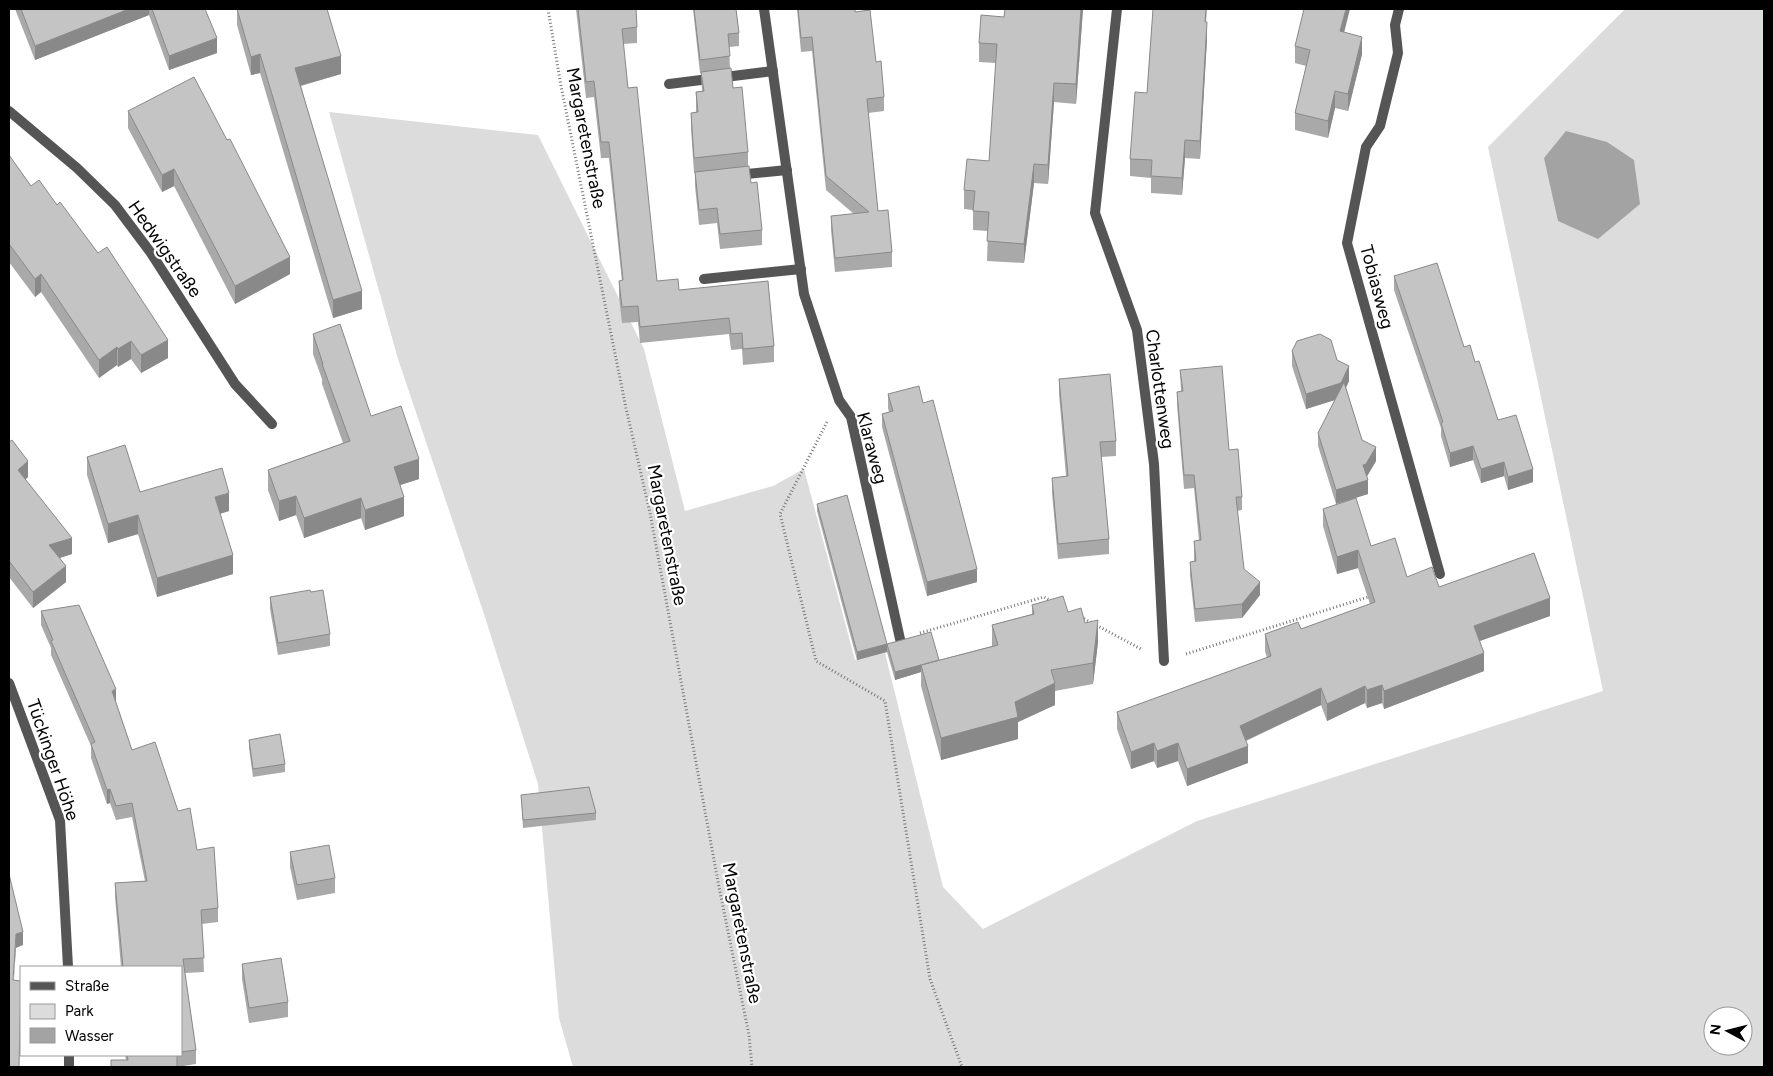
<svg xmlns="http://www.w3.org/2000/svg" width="1773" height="1076" font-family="Figtree,sans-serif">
<rect width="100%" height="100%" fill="#fff"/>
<path fill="#dcdcdc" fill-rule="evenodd" d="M1625,9H1764V1067H573L559,1018L538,784L483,611L398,359L329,112L538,135L644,349L685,511L773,486L804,469L855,660L885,653L943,887L983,929L1197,821L1603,691L1488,147ZM1713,1016H1743V1046H1713Z"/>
<polygon fill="#a3a3a3" points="1566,131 1607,142 1634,160 1640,204 1598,239 1558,221 1544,158"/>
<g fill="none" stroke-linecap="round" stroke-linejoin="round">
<g stroke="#777" stroke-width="3" stroke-dasharray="1 2.5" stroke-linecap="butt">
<polyline points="548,9 561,86 626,408 650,513 719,887 749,1035 752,1067"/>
<polyline points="827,422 780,514 816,661 885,701 930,979 962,1067"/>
<polyline points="1081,617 1141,649"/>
<polyline points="920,633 1044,597 1051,601"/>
<polyline points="1186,654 1371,596"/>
</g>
<g stroke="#555" stroke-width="10">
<polyline points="764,9 804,294 839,400 851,417 900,639"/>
<polyline points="1117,9 1095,213 1137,330 1154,464 1164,661"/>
<polyline points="1399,9 1395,25 1398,53 1380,126 1366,147 1347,243 1440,574"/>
<polyline points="669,84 773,71"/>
<polyline points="9,111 77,168 115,205 151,253 235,384 272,424"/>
<polyline points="737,175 787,170"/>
<polyline points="704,279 801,269"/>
<polyline points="9,683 60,820 68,967"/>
<polyline points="69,1055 69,1067"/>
</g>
</g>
<g fill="#a9a9a9">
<polygon points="15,9 205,9 217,53 169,70 149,15 35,60"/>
<polygon points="237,9 327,9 341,74 301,86 362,309 333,318 260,73 251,75 237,25"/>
<polygon points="576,9 636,9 637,27 637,43 623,44 628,88 657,281 679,290 768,281 774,346 774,362 743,365 742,349 731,350 729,334 640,343 638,322 622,323 619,297 619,281 622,281 609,158 601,158 594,97 586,98"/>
<polygon points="693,9 736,9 739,33 739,46 729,47 730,68 733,88 748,152 748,166 751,183 762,230 762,245 720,249 717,223 699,225 695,186 695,173 694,173 691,128 691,113 696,113 696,92 702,91 701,73 700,73"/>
<polygon points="797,9 855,9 855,12 876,62 884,97 884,111 868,113 878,211 892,252 892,267 835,272 831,230 831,216 854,214 826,190 812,51 801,52"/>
<polygon points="1005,9 1083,9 1076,104 1054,102 1048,184 1034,183 1024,263 987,261 988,231 973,230 973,210 964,209 964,190 989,161 996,63 979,62 979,43 1004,17"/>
<polygon points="1153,9 1207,9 1206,22 1207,39 1200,159 1185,158 1182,195 1151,193 1151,178 1130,176 1130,159 1147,93"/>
<polygon points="1344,32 1362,54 1348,111 1335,108 1328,138 1295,130 1295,113 1306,66 1295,63 1295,46"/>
<polygon points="128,111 290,274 235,304 174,186 162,192 128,128"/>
<polygon points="9,155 31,186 168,358 141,373 131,359 118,367 117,365 99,378 41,292 35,297 9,262"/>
<polygon points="1394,276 1464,347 1475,362 1498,420 1533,482 1508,490 1504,476 1481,483 1473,460 1450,467 1441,436 1441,428 1394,290"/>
<polygon points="313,334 371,416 419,479 400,485 404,516 365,530 361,518 304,538 296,515 279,521 268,490 268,470 343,443 322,384 322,379 313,354"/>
<polygon points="1292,351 1337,360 1349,381 1346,388 1362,440 1376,461 1367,476 1368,494 1336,504 1318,446 1318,433 1335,400 1306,409 1292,366"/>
<polygon points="1180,370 1229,450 1242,497 1242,510 1237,511 1244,569 1260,595 1242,618 1195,622 1190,575 1190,562 1194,562 1194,541 1199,541 1194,488 1184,489 1177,405 1177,392 1181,391"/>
<polygon points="1059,379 1116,441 1116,456 1101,457 1109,539 1109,554 1058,559 1052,493 1052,478 1066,476 1059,394"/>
<polygon points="888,394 923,403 977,582 927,596 882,427 882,414 889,412 888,408"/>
<polygon points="9,442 28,477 25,480 72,554 60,558 66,582 33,608 9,577"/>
<polygon points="87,457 140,492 229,511 220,514 233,574 157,597 138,534 108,543 87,475"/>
<polygon points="817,504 887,644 939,660 992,646 992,625 1032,614 1032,605 1068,612 1085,623 1098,642 1093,684 1055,691 1055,705 1018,722 1018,739 941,760 921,686 921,672 895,680 887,652 857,660 817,511"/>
<polygon points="1323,509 1371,546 1407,577 1439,587 1550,616 1480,641 1484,671 1384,709 1382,703 1367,708 1365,703 1327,721 1321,705 1246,741 1248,763 1187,786 1178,761 1157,768 1154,761 1131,769 1117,729 1117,712 1267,658 1265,651 1265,634 1301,629 1370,604 1358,568 1337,574 1323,526"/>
<polygon points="311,592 330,634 330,646 278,655 270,609 270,597"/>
<polygon points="41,611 116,702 132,750 178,811 197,850 218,908 218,922 202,924 204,972 185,973 196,1050 196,1064 177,1067 126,1060 125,1055 181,1055 181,967 121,967 115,897 115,883 145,881 132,817 116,820 110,803 107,804 91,758 91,746 51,655 51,648 41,625"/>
<polygon points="249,740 285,764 285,772 253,777 249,748"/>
<polygon points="521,795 596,813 596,820 523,828"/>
<polygon points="290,852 335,878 335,893 297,900 290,867"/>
<polygon points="242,964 288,1002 288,1017 249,1023 242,979"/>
</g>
<g fill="#898989">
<polygon points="129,9 149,9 149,15 35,60 35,46"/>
<polygon points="1081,9 1083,9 1076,104 1076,84"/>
<polygon points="1346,9 1350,9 1340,49 1340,31"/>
<polygon points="1207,22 1207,39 1200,159 1200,141"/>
<polygon points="1362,37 1362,54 1348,111 1348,94"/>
<polygon points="217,38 217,53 169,70 169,56"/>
<polygon points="260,54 260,73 251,75 251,57"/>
<polygon points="341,56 341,74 295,87 295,68"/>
<polygon points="1054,83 1054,102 1048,184 1048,165"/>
<polygon points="1335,91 1335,108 1328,138 1328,121"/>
<polygon points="1185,140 1185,158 1182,195 1182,178"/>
<polygon points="1034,164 1034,183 1024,263 1024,244"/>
<polygon points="174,169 174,186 162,192 162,175"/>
<polygon points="290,257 290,274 235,304 235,286"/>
<polygon points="41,274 41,292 35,297 35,279"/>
<polygon points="362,291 362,309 333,318 333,300"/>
<polygon points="168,340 168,358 141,373 141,355"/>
<polygon points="131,341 131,359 118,367 118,349"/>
<polygon points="117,347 117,365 99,378 99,360"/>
<polygon points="1349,366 1349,381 1341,398 1306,409 1306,394"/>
<polygon points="1473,446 1473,460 1450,467 1450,453"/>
<polygon points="1376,447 1376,461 1366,478 1363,465"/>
<polygon points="419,459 419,479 394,487 394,467"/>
<polygon points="28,461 28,477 18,486 18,470"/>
<polygon points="1504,462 1504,476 1481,483 1481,469"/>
<polygon points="1533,469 1533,482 1508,490 1508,477"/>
<polygon points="1368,480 1368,494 1336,504 1336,490"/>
<polygon points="229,493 229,511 215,515 215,497"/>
<polygon points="296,496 296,515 279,521 279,501"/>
<polygon points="404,497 404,516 365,530 365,510"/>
<polygon points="361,498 361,518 304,538 304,518"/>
<polygon points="138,515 138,534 108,543 108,524"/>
<polygon points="72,538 72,554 49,561 49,545"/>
<polygon points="1358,550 1358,568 1337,574 1337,557"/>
<polygon points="233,555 233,574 157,597 157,578"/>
<polygon points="66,566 66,582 33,608 33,592"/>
<polygon points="977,569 977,582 927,596 927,582"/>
<polygon points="1260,582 1260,595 1242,618 1242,604"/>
<polygon points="1550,598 1550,616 1474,643 1474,626"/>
<polygon points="1098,620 1098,642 1093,684 1093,663"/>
<polygon points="887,644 887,652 857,660 857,652"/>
<polygon points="1484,653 1484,671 1384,709 1384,691"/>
<polygon points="921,665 921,672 895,680 895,672"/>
<polygon points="1055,683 1055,705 1018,722 1018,739 941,760 941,738"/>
<polygon points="1382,685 1382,703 1367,708 1367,690"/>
<polygon points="1365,686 1365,703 1327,721 1327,704"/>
<polygon points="1321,688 1321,705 1240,743 1240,726"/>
<polygon points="116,689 116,703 112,691"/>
<polygon points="1154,743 1154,761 1131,769 1131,752"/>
<polygon points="1178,743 1178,761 1157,768 1157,751"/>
<polygon points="1248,746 1248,763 1187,786 1187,769"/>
<polygon points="110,789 110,803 107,804 107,790"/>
<polygon points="23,932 23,945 16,948 13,994 16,934"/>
</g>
<g fill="#c4c4c4" stroke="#898989">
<polygon points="21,9 129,9 35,46"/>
<polygon points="152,9 205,9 217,38 169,56"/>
<polygon points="237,9 327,9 341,56 295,68 362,291 333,300 260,54 251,57"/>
<polygon points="578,9 636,9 637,27 622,29 628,88 637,87 657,281 678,279 679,290 768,281 774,346 743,349 742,333 731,334 729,318 640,327 638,306 622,307 619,281 623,280 609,142 601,142 594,81 586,82"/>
<polygon points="694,9 736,9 739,33 728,34 730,56 700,60"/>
<polygon points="798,9 855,9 855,12 870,10 876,62 881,61 884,97 867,99 878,211 888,210 892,252 835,258 831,216 869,212 826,176 812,37 801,38"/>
<polygon points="1005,9 1081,9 1076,84 1054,83 1048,165 1034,164 1024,244 987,241 989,212 973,211 975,191 964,190 967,159 989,161 997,44 979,43 981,15 1004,17"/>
<polygon points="1153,9 1206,9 1205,22 1207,22 1200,141 1185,140 1182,178 1151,176 1152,160 1130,159 1135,92 1147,93"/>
<polygon points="1304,9 1346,9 1340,31 1362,37 1348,94 1335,91 1328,121 1295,113 1310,50 1295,46"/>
<polygon points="731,68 733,88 742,87 748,152 694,158 691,113 698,112 696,92 704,91 701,72"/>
<polygon points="194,77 227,140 230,139 290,257 235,286 174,169 162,175 128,111"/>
<polygon points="9,155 31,186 39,180 57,205 60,202 98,253 107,247 168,340 141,355 131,341 118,349 117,347 99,360 41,274 35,279 9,244"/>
<polygon points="749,166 751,183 757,182 762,230 720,234 717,208 699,210 695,172"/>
<polygon points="1437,263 1464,347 1470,345 1475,362 1479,361 1498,420 1516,415 1533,469 1508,477 1504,462 1481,469 1473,446 1450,453 1441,423 1443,422 1394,276"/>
<polygon points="340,324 371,416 401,406 419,459 394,467 404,497 365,510 361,498 304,518 296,496 279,501 268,470 350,441 322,364 323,364 313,334"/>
<polygon points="1320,334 1331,340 1337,360 1349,366 1341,383 1306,394 1292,351 1297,341"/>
<polygon points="1222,366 1229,450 1238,449 1242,497 1236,497 1244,569 1260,582 1242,604 1195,609 1190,562 1196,561 1194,541 1201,540 1194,475 1184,475 1177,392 1183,391 1180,370"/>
<polygon points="1110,374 1116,441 1100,442 1109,539 1058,544 1052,478 1068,476 1059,379"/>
<polygon points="1344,382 1362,440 1376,447 1366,464 1363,465 1368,480 1336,490 1318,433"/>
<polygon points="919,386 923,403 933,400 977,569 927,582 882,414 893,411 888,394"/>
<polygon points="12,440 28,461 18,470 72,538 49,545 66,566 33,592 9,561 9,442"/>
<polygon points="125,445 140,492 222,468 229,493 215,497 233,555 157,578 138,515 108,524 87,457"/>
<polygon points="847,495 887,644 857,652 817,504"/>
<polygon points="1356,498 1371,546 1395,538 1407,577 1432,567 1439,587 1534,553 1550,598 1474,626 1484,653 1384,691 1382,685 1367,690 1365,686 1327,704 1321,688 1240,726 1248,746 1187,769 1178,743 1157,751 1154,743 1131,752 1117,712 1271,656 1265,634 1298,622 1301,629 1375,602 1358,550 1337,557 1323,509"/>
<polygon points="310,590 311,592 323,590 330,634 278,643 270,597"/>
<polygon points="1063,596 1068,612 1081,608 1085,623 1098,620 1093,663 1051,670 1055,683 1015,702 1018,717 941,738 921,665 998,645 992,625 1034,614 1032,605"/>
<polygon points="79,605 116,689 112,691 132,750 155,742 178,811 190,808 197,850 214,847 218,908 201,910 204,958 183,959 196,1050 181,1052 181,967 123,967 115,883 147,881 132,803 116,806 110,789 107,790 91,744 95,742 51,641 53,640 41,611"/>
<polygon points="931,632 939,660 895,672 887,644"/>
<polygon points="280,734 285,764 253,769 249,740"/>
<polygon points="589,787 596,813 523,820 521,795"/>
<polygon points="329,845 335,878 297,885 290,852"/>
<polygon points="9,874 23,932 16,934 13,980 21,981 19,1067 9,1067"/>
<polygon points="281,958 288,1002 249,1008 242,964"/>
<polygon points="127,1055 177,1055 177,1067 111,1067 111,1060 128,1060"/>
</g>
<g text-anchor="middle" stroke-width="4.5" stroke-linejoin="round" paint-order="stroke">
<g font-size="18" fill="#000" stroke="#fff">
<text transform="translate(586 138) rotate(79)" y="6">Margaretenstraße</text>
<text transform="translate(165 249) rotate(55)" y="6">Hedwigstraße</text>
<text transform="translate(1377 287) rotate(75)" y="6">Tobiasweg</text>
<text transform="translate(1160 389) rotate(82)" y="6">Charlottenweg</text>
<text transform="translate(872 448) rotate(75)" y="6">Klaraweg</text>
<text transform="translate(667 535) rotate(79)" y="6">Margaretenstraße</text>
<text transform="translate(53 760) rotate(71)" y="6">Tückinger Höhe</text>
<text transform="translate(742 933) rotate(79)" y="6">Margaretenstraße</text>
</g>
</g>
<rect width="1773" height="1076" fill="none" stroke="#000000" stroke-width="20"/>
<rect x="20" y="966" width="162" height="90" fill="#ffffff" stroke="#999999"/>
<rect x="30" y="982" width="25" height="8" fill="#555555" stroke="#999999"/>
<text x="65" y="991" font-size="15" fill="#000000">Straße</text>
<rect x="30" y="1004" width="25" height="15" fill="#dcdcdc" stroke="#999999"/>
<text x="65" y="1016" font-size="15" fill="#000000">Park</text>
<rect x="30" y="1028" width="25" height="15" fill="#a3a3a3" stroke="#999999"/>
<text x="65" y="1041" font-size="15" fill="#000000">Wasser</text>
<g transform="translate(1728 1031) rotate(277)"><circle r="24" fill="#ffffff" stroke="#999999"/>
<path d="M0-4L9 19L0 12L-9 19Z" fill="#000000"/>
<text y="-8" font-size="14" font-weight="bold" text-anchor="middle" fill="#000000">N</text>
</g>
</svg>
